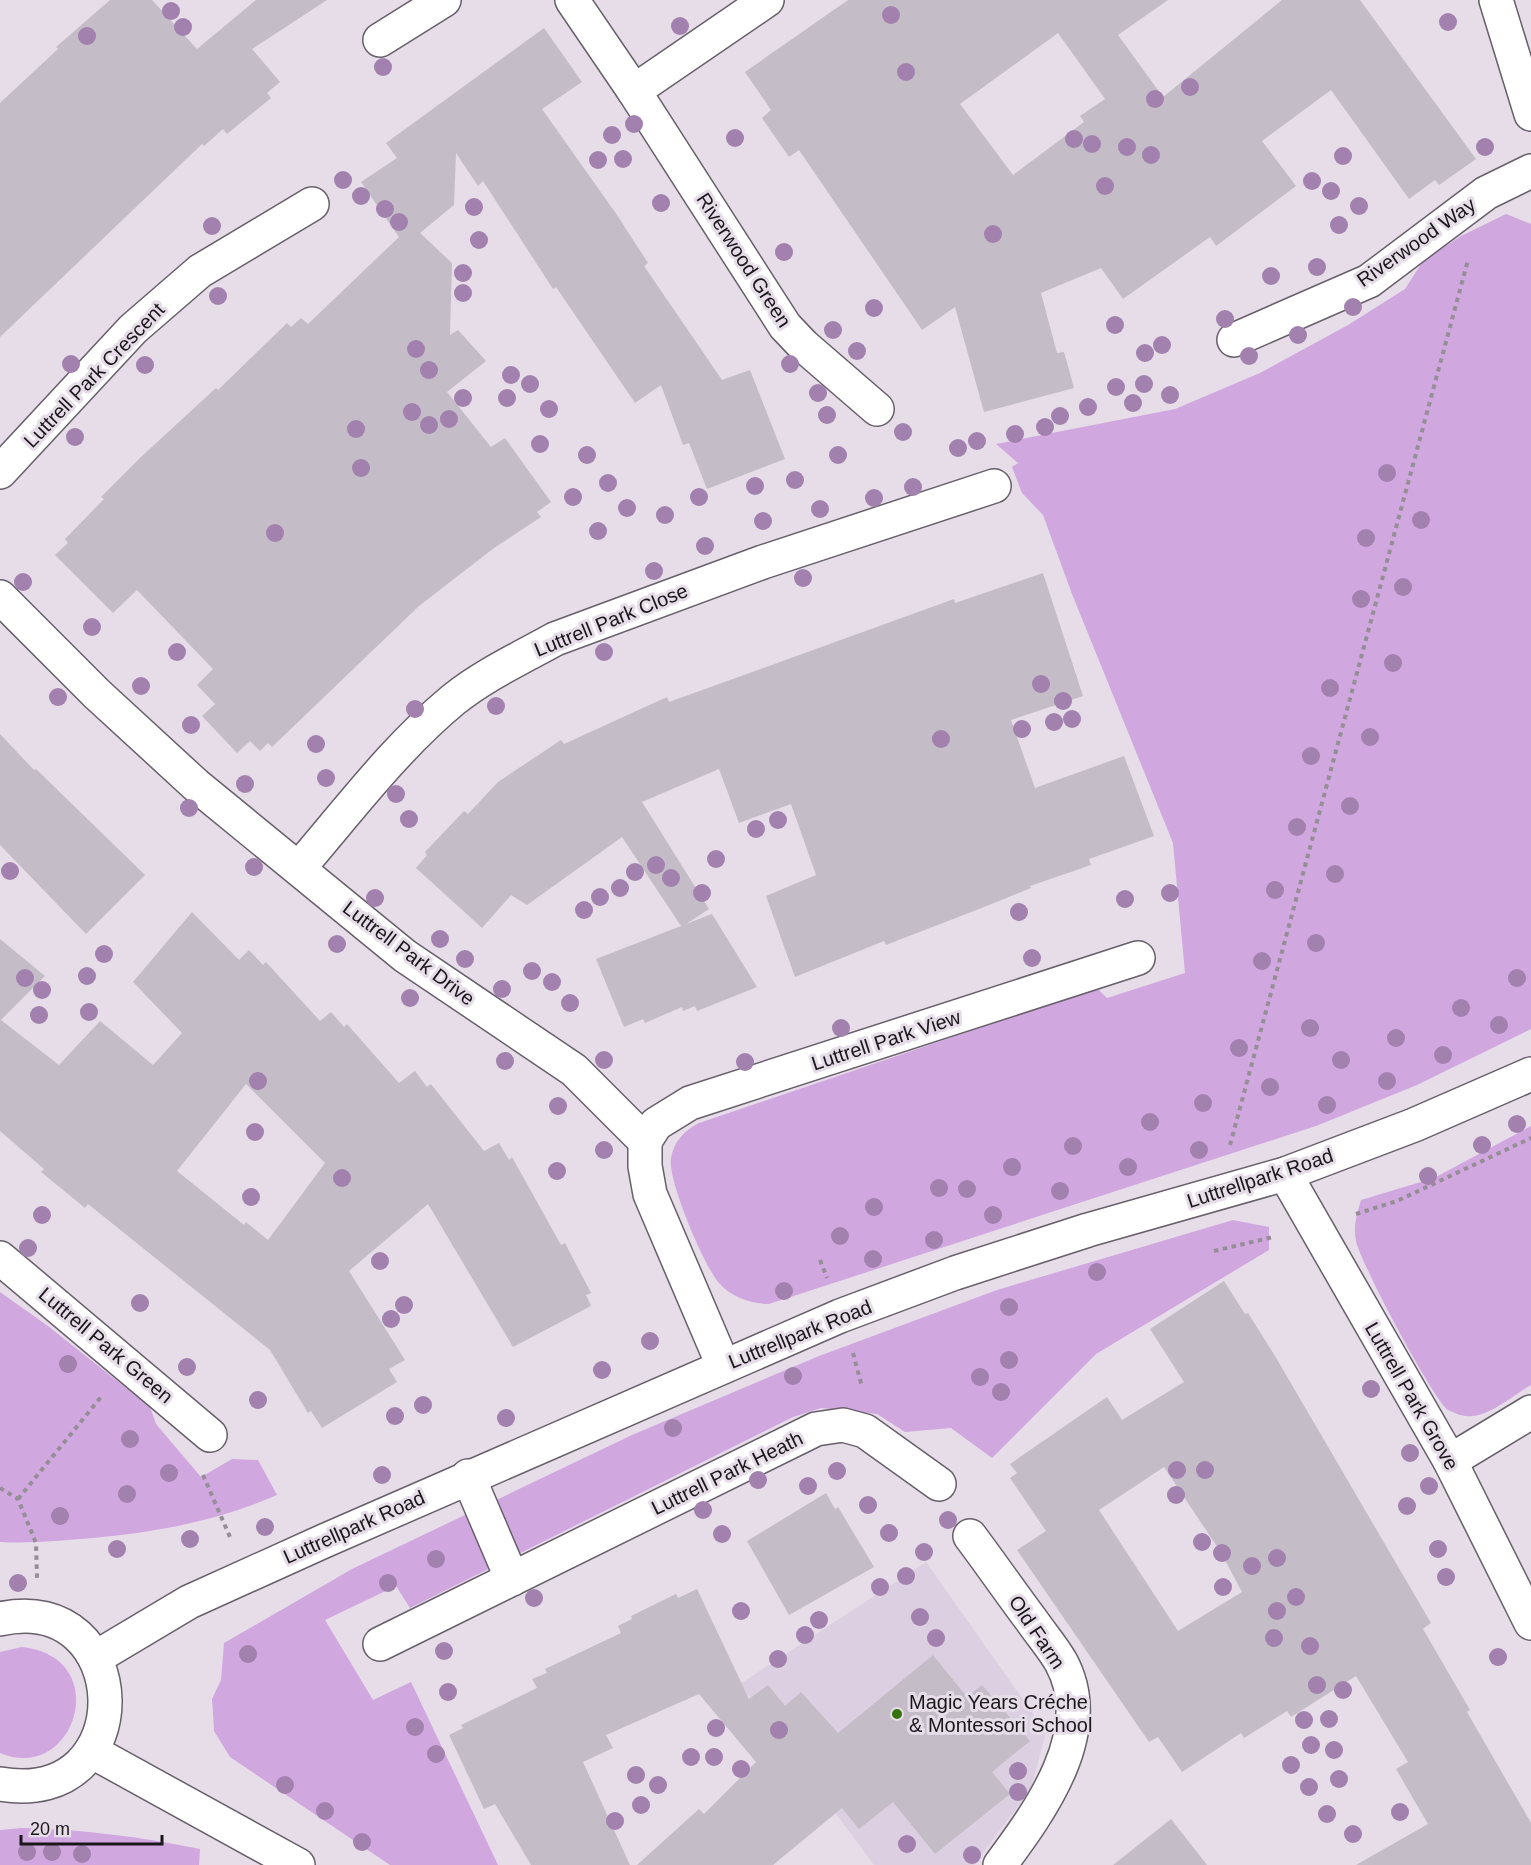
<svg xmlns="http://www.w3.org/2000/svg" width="1531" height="1865" font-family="Helvetica,sans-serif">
<rect width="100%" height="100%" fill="#e6dde9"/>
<polygon fill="#dccfe1" points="926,1562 1046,1732 1031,1789 974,1865 874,1865 740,1684"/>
<g fill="#d1a7e0">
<path d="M1506,214L1531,224V1029L1417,1085L1316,1126L769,1304C751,1304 731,1297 719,1283C704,1266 667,1179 671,1158C674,1141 684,1131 699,1123L1097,988L1107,998L1185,973L1173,843L1072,594L1043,515L1022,493L1012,467L1018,463L996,444L1175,409L1260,373L1348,325L1405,289L1423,261L1461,236Z"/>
<path d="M1531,1126V1385C1513,1395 1487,1419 1466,1416C1461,1416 1452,1412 1448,1410C1433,1399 1360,1262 1356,1241C1353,1226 1357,1214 1361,1200L1434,1178Z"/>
<polygon points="1233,1220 1269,1227 1269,1250 1096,1354 992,1458 951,1428 905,1432 877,1414 821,1408 793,1417 410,1608 396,1586 325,1620 373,1700 411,1682 498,1865 390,1865 230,1757 214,1731 213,1713 212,1699 221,1680 224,1643 352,1569 632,1435 819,1356 997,1290"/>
<path d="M0,1292L48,1326L150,1407L156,1424L201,1477L232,1459L258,1460L277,1495C217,1521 158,1532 93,1538C62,1540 31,1544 0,1542Z"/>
<path d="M22,1647C115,1657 75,1785 0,1753V1652Z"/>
<path d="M21,1828C82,1829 140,1837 200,1849L199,1865H0V1830Z"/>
</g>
<g fill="#c4bcc7" fill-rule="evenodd">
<polygon points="110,0 152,0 197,49 256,0 327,0 252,49 280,82 267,93 271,98 227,134 223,129 204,146 202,144 0,337 0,103 58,49 56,47"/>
<path d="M848,0H1168L1118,35L1163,97L1282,0H1360L1476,159L1439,185L1435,180L1409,199L1331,90L1262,141L1296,186L1216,246L1210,237L1123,299L1101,268L1041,293L1057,353L1064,352L1074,388L984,412L955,307L922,330L799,150L789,157L762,118L771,110L745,72ZM1058,33L1105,99L1080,116L1084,122L1013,175L960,104Z"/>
<polygon points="544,28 582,82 542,109 617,215 648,263 644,266 722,380 750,370 785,459 707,489 689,443 683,445 661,385 635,403 556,287 553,289 483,181 478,186 456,153 454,205 420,233 452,263 450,335 458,330 486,361 447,392 491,447 505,438 551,502 537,512 541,517 494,548 419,606 272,747 268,743 260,751 250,741 237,753 202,716 215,704 197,685 213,669 137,590 113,613 55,555 68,543 65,539 104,499 101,497 141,457 216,388 218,390 287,323 291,327 301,318 308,324 399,237 361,182 397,158 386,143"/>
<polygon points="1043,573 1083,696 1011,720 1035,788 1124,756 1154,836 1089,859 1091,865 1030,886 1031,888 979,909 886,945 884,941 795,977 766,896 816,875 791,804 739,823 719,769 642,802 709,909 686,924 712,914 757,987 697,1011 695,1006 683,1011 682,1007 645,1023 643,1019 624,1027 596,959 681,926 622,837 527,905 511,895 482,928 416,868 427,855 425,852 464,811 468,814 498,782 561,740 564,744 667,697 669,702 954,599 955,603"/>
<polygon points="0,734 34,770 36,769 145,875 86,934 0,845"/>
<path d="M192,912L239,960L249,950L263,965L266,962L320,1021L331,1012L344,1027L347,1024L399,1083L415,1071L427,1087L431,1084L484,1151L499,1143L509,1160L512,1157L561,1245L565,1243L591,1293L586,1295L591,1306L513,1347L428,1204L349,1271L405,1360L389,1369L397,1382L322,1428L311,1411L308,1413L270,1350L88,1204L85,1208L41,1172L44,1169L0,1131V939L45,976L1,1020L59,1065L100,1021L153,1065L182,1033L133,982ZM246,1084L325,1163L268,1240L246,1222L244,1225L177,1171Z"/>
<path d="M1224,1281L1245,1314L1248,1313L1275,1356L1431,1623L1423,1629L1470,1710L1467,1712L1531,1823V1865H1356L1428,1824L1396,1769L1408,1762L1356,1676L1291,1717L1287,1711L1244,1738L1241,1733L1182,1772L1158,1737L1149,1742L1017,1550L1046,1531L1010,1478L1017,1473L1010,1464L1107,1397L1122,1420L1184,1382L1150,1329ZM1164,1467L1220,1551L1242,1592L1178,1631L1099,1510Z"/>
<polygon points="826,1493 835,1509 838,1507 874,1567 789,1615 747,1541"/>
<polygon points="697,1589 749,1699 768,1685 785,1706 801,1692 838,1733 933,1655 967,1697 982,1685 1030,1741 992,1772 1010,1794 935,1854 893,1802 859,1829 842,1808 773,1865 637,1865 699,1809 704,1814 756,1762 699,1694 606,1735 613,1748 583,1762 630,1865 531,1865 495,1804 484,1809 449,1735 463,1728 461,1725 537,1688 532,1679 547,1673 545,1669 621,1633 618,1626 632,1619 631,1616 676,1594 678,1598"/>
<polygon points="1171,1819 1207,1865 1113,1865"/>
</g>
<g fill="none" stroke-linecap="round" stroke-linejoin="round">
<g stroke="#675f6a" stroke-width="36">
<g id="minor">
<polyline points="572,0 634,91 785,326 803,345 877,409"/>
<polyline points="1496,0 1531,114"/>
<polyline points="380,40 444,0"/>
<polyline points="634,91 767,0"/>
<polyline points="1234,340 1369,281 1486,193 1531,171"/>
<polyline points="0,472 133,329 200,271 312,204"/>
<polyline points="0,597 97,694 196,785 405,956 574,1070 645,1141 645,1166 650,1194 723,1365"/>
<path d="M299,868C348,811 395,748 453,700C484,675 521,658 555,639L763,562L994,486"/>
<polyline points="645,1141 656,1124 690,1103 1138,958"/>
<polyline points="1285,1174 1450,1461 1531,1623"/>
<polyline points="0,1258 210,1435"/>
<polyline points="1450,1461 1531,1412"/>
<polyline points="468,1476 512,1579"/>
<path d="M970,1536C991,1564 1011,1593 1032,1621C1041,1634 1053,1648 1061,1662C1099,1731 1040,1811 1000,1865"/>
<path d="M0,1619C136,1589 144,1809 0,1784"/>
<polyline points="380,1644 816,1429 843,1425 865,1431 939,1484"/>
<polyline points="95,1658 189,1602 324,1541 840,1316 955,1273 1088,1230 1285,1174 1414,1125 1531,1074"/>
<polyline points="91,1751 298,1865"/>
</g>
</g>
<g stroke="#958e97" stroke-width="4" stroke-dasharray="4.5 4.5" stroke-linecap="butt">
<polyline points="1230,1145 1468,260"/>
<polyline points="1356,1214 1397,1201 1531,1138"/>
<polyline points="1214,1251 1273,1237"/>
<polyline points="820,1260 827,1278"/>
<polyline points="853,1353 862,1387"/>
<polyline points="203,1475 230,1537"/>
<polyline points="0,1488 18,1499 36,1543 37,1578"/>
<polyline points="18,1499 101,1397"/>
</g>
<use href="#minor" stroke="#fff" stroke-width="33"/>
</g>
<g fill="#a281ae">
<circle cx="171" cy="11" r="9"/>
<circle cx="891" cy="15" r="9"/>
<circle cx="1448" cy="22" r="9"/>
<circle cx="680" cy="26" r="9"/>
<circle cx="183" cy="27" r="9"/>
<circle cx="87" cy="36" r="9"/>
<circle cx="383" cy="67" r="9"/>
<circle cx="906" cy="72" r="9"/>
<circle cx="1190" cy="87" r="9"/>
<circle cx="1155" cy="99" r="9"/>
<circle cx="634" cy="124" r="9"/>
<circle cx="612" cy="135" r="9"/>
<circle cx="735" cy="138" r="9"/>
<circle cx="1074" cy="139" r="9"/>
<circle cx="1092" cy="144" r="9"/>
<circle cx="1127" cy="147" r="9"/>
<circle cx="1485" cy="147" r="9"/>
<circle cx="1151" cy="155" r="9"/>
<circle cx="1343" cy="156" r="9"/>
<circle cx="623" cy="159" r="9"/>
<circle cx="598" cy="160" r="9"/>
<circle cx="343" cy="180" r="9"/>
<circle cx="1312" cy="181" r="9"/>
<circle cx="1105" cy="186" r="9"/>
<circle cx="1331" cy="191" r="9"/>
<circle cx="361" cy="196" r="9"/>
<circle cx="661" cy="203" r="9"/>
<circle cx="1359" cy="206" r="9"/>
<circle cx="474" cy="207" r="9"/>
<circle cx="385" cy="209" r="9"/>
<circle cx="399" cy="222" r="9"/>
<circle cx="1339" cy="225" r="9"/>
<circle cx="212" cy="226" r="9"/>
<circle cx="993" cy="234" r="9"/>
<circle cx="479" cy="240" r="9"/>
<circle cx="784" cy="252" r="9"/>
<circle cx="1317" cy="267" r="9"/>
<circle cx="463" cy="273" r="9"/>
<circle cx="1271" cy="276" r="9"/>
<circle cx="463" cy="293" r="9"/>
<circle cx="218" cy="296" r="9"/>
<circle cx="1353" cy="307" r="9"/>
<circle cx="874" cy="308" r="9"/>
<circle cx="1225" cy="319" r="9"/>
<circle cx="1115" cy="325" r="9"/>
<circle cx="833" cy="330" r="9"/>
<circle cx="1298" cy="335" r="9"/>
<circle cx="1162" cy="345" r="9"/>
<circle cx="416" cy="349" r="9"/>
<circle cx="857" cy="351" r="9"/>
<circle cx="1145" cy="353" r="9"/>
<circle cx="1249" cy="356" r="9"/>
<circle cx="71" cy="364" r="9"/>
<circle cx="790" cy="364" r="9"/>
<circle cx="145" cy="365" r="9"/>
<circle cx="429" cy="370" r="9"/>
<circle cx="511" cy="375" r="9"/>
<circle cx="530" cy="384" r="9"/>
<circle cx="1144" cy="384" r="9"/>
<circle cx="1116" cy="387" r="9"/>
<circle cx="818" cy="393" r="9"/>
<circle cx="1170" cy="395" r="9"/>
<circle cx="463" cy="398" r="9"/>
<circle cx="507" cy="398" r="9"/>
<circle cx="1133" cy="403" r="9"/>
<circle cx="1088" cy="407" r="9"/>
<circle cx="549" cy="409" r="9"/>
<circle cx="412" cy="412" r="9"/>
<circle cx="827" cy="415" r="9"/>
<circle cx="1060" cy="416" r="9"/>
<circle cx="449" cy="419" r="9"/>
<circle cx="429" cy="425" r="9"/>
<circle cx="1045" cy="427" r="9"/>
<circle cx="356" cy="429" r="9"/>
<circle cx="903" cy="432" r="9"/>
<circle cx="1015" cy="434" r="9"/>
<circle cx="75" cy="437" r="9"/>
<circle cx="977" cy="441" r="9"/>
<circle cx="540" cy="444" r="9"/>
<circle cx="958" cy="448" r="9"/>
<circle cx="587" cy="455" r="9"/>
<circle cx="838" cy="455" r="9"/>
<circle cx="361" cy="468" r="9"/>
<circle cx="1387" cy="473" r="9"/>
<circle cx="795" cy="480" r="9"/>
<circle cx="608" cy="483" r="9"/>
<circle cx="755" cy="486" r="9"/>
<circle cx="913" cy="487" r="9"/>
<circle cx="573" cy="497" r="9"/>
<circle cx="699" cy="497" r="9"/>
<circle cx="874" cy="498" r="9"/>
<circle cx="627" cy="508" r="9"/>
<circle cx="820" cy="509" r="9"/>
<circle cx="665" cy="515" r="9"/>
<circle cx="1421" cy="520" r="9"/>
<circle cx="763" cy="521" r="9"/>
<circle cx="598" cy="531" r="9"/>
<circle cx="275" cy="533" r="9"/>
<circle cx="1366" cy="538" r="9"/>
<circle cx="705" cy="546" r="9"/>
<circle cx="654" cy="571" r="9"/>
<circle cx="803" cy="578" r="9"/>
<circle cx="23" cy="582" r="9"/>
<circle cx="1403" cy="587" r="9"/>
<circle cx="1361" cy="599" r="9"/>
<circle cx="92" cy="627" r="9"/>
<circle cx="177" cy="652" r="9"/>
<circle cx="604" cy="652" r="9"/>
<circle cx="1393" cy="663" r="9"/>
<circle cx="1041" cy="684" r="9"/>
<circle cx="141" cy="686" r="9"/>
<circle cx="1330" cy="688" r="9"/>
<circle cx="58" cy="697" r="9"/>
<circle cx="1063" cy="701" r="9"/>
<circle cx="496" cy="706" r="9"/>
<circle cx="415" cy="709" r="9"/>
<circle cx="1072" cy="719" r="9"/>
<circle cx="1054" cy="722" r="9"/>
<circle cx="191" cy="725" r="9"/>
<circle cx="1022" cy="729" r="9"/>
<circle cx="1370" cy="737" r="9"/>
<circle cx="941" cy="739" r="9"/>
<circle cx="316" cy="744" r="9"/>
<circle cx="1311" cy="756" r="9"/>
<circle cx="326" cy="778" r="9"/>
<circle cx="245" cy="784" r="9"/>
<circle cx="396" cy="794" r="9"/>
<circle cx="1350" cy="806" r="9"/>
<circle cx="189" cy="808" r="9"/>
<circle cx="409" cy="819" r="9"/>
<circle cx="778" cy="820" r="9"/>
<circle cx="1297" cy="827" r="9"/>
<circle cx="756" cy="829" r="9"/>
<circle cx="716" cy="859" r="9"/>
<circle cx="656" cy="865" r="9"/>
<circle cx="254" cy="867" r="9"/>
<circle cx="10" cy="871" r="9"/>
<circle cx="635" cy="872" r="9"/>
<circle cx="1335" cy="874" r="9"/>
<circle cx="671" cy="878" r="9"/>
<circle cx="620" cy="888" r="9"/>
<circle cx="1275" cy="890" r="9"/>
<circle cx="702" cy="893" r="9"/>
<circle cx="1170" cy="893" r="9"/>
<circle cx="600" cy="897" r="9"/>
<circle cx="375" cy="898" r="9"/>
<circle cx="1125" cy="899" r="9"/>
<circle cx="584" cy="910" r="9"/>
<circle cx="1019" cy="912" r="9"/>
<circle cx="440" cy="939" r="9"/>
<circle cx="1316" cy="943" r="9"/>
<circle cx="337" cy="944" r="9"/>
<circle cx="104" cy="954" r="9"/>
<circle cx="1032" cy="958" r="9"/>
<circle cx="465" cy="959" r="9"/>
<circle cx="1262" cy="961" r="9"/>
<circle cx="532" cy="971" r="9"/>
<circle cx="87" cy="976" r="9"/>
<circle cx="25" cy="978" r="9"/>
<circle cx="1517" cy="978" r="9"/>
<circle cx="552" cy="982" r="9"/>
<circle cx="502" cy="989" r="9"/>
<circle cx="42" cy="990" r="9"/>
<circle cx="410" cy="998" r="9"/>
<circle cx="570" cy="1003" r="9"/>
<circle cx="1461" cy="1008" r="9"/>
<circle cx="89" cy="1012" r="9"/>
<circle cx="39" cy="1015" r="9"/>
<circle cx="1499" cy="1025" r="9"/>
<circle cx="841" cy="1028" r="9"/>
<circle cx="1310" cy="1028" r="9"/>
<circle cx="1396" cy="1038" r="9"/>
<circle cx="1239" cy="1048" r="9"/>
<circle cx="1443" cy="1055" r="9"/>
<circle cx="604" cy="1060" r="9"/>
<circle cx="1341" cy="1060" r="9"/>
<circle cx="505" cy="1061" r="9"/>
<circle cx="745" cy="1062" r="9"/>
<circle cx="258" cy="1081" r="9"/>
<circle cx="1387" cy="1081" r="9"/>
<circle cx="1270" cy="1087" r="9"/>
<circle cx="1203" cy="1103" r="9"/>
<circle cx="1327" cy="1105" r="9"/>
<circle cx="558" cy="1106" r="9"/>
<circle cx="1150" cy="1122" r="9"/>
<circle cx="1517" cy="1124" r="9"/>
<circle cx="255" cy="1132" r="9"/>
<circle cx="1482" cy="1145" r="9"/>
<circle cx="1073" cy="1146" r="9"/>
<circle cx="604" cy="1150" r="9"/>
<circle cx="1199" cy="1150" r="9"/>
<circle cx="1012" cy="1167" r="9"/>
<circle cx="1128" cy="1167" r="9"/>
<circle cx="557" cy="1171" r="9"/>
<circle cx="1428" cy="1176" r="9"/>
<circle cx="342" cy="1178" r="9"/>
<circle cx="939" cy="1188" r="9"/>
<circle cx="967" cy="1189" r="9"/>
<circle cx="1060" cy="1191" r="9"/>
<circle cx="251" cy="1197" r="9"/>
<circle cx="874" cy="1207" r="9"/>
<circle cx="42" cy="1215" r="9"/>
<circle cx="993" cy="1215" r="9"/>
<circle cx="840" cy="1236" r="9"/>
<circle cx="934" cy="1240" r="9"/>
<circle cx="28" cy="1248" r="9"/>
<circle cx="873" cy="1259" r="9"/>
<circle cx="380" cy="1261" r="9"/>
<circle cx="1097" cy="1272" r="9"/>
<circle cx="784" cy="1291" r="9"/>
<circle cx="140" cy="1303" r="9"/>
<circle cx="404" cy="1305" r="9"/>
<circle cx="1009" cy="1307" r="9"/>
<circle cx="391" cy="1319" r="9"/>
<circle cx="650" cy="1341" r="9"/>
<circle cx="1009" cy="1360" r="9"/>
<circle cx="68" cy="1364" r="9"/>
<circle cx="187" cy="1367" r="9"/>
<circle cx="602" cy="1370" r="9"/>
<circle cx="793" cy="1376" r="9"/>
<circle cx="980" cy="1377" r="9"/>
<circle cx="1371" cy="1389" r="9"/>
<circle cx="1001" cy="1392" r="9"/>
<circle cx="258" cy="1400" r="9"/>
<circle cx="423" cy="1405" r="9"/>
<circle cx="395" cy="1416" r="9"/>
<circle cx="506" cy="1418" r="9"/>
<circle cx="673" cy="1428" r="9"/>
<circle cx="130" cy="1439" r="9"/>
<circle cx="1410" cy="1453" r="9"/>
<circle cx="1177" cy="1470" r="9"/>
<circle cx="1205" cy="1470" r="9"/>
<circle cx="837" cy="1471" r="9"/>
<circle cx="169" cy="1473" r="9"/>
<circle cx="382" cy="1475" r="9"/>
<circle cx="758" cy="1480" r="9"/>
<circle cx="808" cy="1486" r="9"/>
<circle cx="1429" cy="1486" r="9"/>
<circle cx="127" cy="1494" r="9"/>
<circle cx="1176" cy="1495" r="9"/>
<circle cx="868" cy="1505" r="9"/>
<circle cx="1407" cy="1506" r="9"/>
<circle cx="703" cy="1510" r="9"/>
<circle cx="60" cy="1516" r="9"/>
<circle cx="948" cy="1520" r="9"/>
<circle cx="265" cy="1527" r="9"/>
<circle cx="889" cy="1533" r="9"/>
<circle cx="722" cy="1534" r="9"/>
<circle cx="190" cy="1539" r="9"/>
<circle cx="1202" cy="1542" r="9"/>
<circle cx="117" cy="1549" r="9"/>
<circle cx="1438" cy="1549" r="9"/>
<circle cx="924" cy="1552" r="9"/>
<circle cx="1222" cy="1553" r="9"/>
<circle cx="1277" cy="1558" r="9"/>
<circle cx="436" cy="1559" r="9"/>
<circle cx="1252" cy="1566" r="9"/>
<circle cx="906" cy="1576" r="9"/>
<circle cx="1446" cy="1577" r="9"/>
<circle cx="18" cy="1583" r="9"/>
<circle cx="388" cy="1583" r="9"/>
<circle cx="880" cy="1587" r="9"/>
<circle cx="1223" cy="1587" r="9"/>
<circle cx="1296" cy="1597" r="9"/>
<circle cx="534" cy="1598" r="9"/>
<circle cx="741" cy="1611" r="9"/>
<circle cx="1277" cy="1611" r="9"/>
<circle cx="920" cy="1617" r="9"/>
<circle cx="819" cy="1620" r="9"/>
<circle cx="805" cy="1635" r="9"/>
<circle cx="936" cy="1638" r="9"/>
<circle cx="1274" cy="1638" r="9"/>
<circle cx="1310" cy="1646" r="9"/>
<circle cx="444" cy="1651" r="9"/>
<circle cx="248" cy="1654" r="9"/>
<circle cx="1498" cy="1657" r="9"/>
<circle cx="778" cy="1659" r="9"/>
<circle cx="1317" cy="1685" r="9"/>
<circle cx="1343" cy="1690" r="9"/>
<circle cx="448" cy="1692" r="9"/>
<circle cx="1329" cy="1719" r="9"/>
<circle cx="1304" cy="1720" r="9"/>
<circle cx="415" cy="1727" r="9"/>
<circle cx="716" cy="1728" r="9"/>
<circle cx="779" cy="1730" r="9"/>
<circle cx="1311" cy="1745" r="9"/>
<circle cx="1334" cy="1750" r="9"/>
<circle cx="436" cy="1754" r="9"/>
<circle cx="691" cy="1757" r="9"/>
<circle cx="714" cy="1757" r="9"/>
<circle cx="1291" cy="1765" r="9"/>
<circle cx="741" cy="1769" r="9"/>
<circle cx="1018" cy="1771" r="9"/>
<circle cx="636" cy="1775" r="9"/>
<circle cx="1339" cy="1779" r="9"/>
<circle cx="285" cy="1785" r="9"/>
<circle cx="658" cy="1785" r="9"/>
<circle cx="1309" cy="1787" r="9"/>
<circle cx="1018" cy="1792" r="9"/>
<circle cx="641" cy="1805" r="9"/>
<circle cx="325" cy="1811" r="9"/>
<circle cx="1400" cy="1812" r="9"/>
<circle cx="1327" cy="1814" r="9"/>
<circle cx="615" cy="1821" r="9"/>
<circle cx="1353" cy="1834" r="9"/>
<circle cx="362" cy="1842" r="9"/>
<circle cx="907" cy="1844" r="9"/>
<circle cx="27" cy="1852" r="9"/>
<circle cx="52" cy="1852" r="9"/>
<circle cx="82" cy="1854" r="9"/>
<circle cx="972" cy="1855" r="9"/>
</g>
<circle fill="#34730c" stroke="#e6dde9" stroke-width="2" cx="897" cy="1714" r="6"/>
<g text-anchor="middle" stroke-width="6" stroke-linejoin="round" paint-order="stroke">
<g font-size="20" fill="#1a171b" stroke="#e6dde9">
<text transform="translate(1416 242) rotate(-35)" y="7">Riverwood Way</text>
<text transform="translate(744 260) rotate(57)" y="7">Riverwood Green</text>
<text transform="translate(94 375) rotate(-46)" y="7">Luttrell Park Crescent</text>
<text transform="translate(611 620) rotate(-22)" y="7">Luttrell Park Close</text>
<text transform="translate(409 953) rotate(37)" y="7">Luttrell Park Drive</text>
<text transform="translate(886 1040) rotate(-18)" y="7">Luttrell Park View</text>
<text transform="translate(1260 1178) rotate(-18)" y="7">Luttrellpark Road</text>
<text transform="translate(800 1334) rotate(-22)" y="7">Luttrellpark Road</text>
<text transform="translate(106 1345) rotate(40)" y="7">Luttrell Park Green</text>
<text transform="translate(1412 1396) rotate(60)" y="7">Luttrell Park Grove</text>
<text transform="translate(727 1473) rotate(-26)" y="7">Luttrell Park Heath</text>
<text transform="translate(354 1527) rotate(-24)" y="7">Luttrellpark Road</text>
<text transform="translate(1037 1632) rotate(56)" y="7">Old Farm</text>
</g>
<g font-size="20" fill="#1a171b" stroke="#e6dde9" text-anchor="start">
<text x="909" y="1709">Magic Years Créche<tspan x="909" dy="23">&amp; Montessori School</tspan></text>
</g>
</g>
<path d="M21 1835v9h141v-9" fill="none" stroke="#1a171b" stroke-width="3"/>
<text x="30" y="1835" font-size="18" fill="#1a171b" stroke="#e6dde9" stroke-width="4.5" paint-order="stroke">20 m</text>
</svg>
